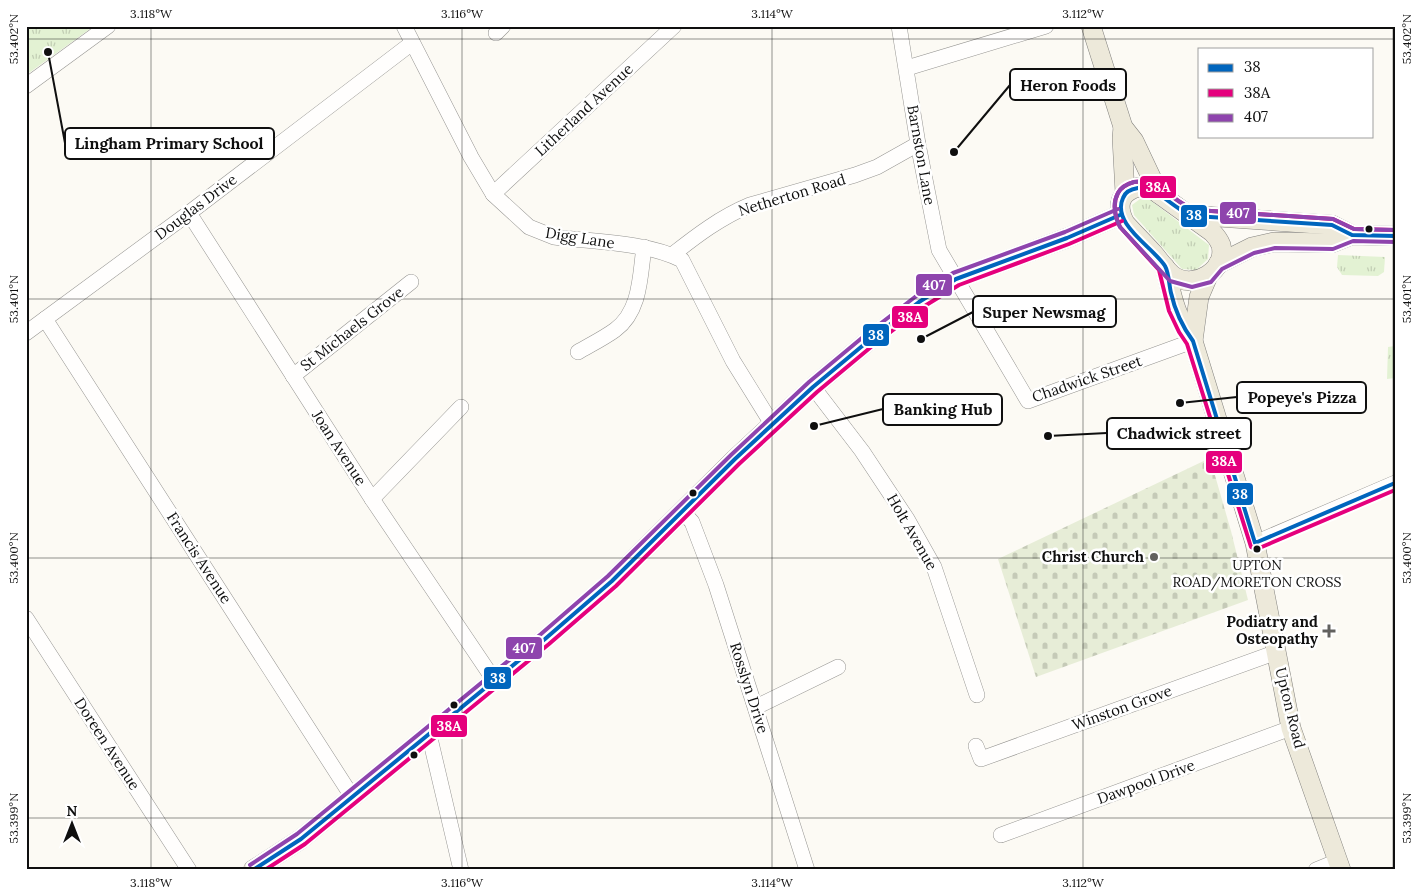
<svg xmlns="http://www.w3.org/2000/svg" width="1421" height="896" font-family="Lora,serif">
<defs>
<pattern id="grass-tufts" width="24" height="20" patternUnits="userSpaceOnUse" patternTransform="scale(1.25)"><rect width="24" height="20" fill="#e3f2d3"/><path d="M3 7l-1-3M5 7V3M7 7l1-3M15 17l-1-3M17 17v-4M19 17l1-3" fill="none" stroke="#c2ceb4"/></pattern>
<pattern id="cemetery-stones" width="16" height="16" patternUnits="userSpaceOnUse" patternTransform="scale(1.25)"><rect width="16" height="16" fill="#e7edd7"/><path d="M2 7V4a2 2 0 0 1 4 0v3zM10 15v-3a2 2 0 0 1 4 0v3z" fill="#c5cab7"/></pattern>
</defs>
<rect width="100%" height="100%" fill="#fcfaf4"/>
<g fill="url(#grass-tufts)">
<polygon points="26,26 94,26 26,75"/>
<polygon points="1140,199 1150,200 1209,245 1208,259 1196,270 1182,269 1134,215 1132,205"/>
<polygon points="1338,255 1385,257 1384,272 1378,276 1342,275 1337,267"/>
<polygon points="1395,346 1395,378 1387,379 1388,347"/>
</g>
<polygon fill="url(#cemetery-stones)" points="1210,458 1231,531 1248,600 1036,677 998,559"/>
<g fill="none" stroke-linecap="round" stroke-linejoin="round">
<g stroke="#969592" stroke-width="16">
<g id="minor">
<path d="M404,26L471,157L493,194L529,227L554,237C594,242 646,242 682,260L733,361L772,424"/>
<polyline points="899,26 918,144 939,250 1028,401 1193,341"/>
<polyline points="496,33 503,26"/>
<polyline points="907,68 1046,26"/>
<polyline points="26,86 108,26"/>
<polyline points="493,194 674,26"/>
<polyline points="189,213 372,499 494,680"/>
<path d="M672,255C696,236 721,217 750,205L855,175L877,167L918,144"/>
<polyline points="45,319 353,798"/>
<polyline points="26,333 189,213 412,43"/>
<path d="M578,352C590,345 604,338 615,330C641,311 640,275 644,247"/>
<polyline points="293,376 411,282"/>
<polyline points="813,387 862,451 907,519 934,567 977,695"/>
<polyline points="372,499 461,407"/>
<polyline points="682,511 692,522 716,585 807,870"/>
<polyline points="1255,543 1395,483"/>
<polyline points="26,618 189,870"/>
<polyline points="756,707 838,667"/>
<polyline points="429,734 461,870"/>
<polyline points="976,746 981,759 1277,652"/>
<polyline points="1001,835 1291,728"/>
<polyline points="1316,870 1338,861"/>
</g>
</g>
<g stroke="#83827f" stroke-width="20">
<g id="major">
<polyline points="1091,26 1123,127 1134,141 1159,194"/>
<polyline points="1123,127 1122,138 1125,193"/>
<path d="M1139,187L1152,189L1159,194L1212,232C1216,236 1219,240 1221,245C1227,270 1195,289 1175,277C1167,272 1160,261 1154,254C1144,243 1134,233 1125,223C1116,206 1119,192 1139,187Z"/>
<polyline points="1189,215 1332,225 1352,235"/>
<polyline points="1218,264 1252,247 1274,242 1332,243 1352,235 1395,236"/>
<path d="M1165,267C1172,296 1175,316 1193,341L1255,543L1291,728L1341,870"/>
<polyline points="1193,341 1199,297 1208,276"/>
<polyline points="253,870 301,839 545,639 612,581 735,459 813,387 867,342 919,302 956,279 1067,238 1120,215"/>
</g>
</g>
<use href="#minor" stroke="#fffefd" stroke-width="15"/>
<use href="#major" stroke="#ede9da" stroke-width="19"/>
<g stroke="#fff" stroke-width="8">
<g id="bus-1">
<path d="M1395,236L1352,235L1332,225L1195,216C1173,211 1159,186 1138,188C1131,189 1125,192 1123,198C1111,224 1153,247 1165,266C1169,273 1169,285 1171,293C1175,311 1182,326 1193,341L1255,543L1395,483"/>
<polyline points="253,870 301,839 545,639 612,581 735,459 813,387 867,342 919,302 956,279 1067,238 1120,215"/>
</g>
</g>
<g stroke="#fff" stroke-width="8">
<g id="bus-2">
<path d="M1395,230L1354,229L1333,219L1196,210C1173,204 1160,177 1134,182C1127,184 1121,187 1118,193C1112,204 1115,216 1120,227L1159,270L1169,311L1179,332L1187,344L1251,547L1257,549L1395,490"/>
<polyline points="265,870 305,844 549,644 616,586 739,464 817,392 871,347 923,307 959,285 1069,244 1122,221"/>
</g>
</g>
<g stroke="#fff" stroke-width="8">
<g id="bus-3">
<path d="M1395,230L1354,229L1333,219L1196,210C1173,204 1160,177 1134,182C1127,184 1121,187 1118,193C1112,204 1115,217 1120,227L1170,281L1192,287L1211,282L1222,269L1254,253L1275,248L1333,249L1353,241L1395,242"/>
<polyline points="250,865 297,834 541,634 608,576 731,455 809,382 863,337 915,297 953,273 1065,232 1118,209"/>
</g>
</g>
<use href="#bus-1" stroke="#0065bd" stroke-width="4"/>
<use href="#bus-2" stroke="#e5007d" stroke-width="4"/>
<use href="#bus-3" stroke="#8e44ad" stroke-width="4"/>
</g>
<path fill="none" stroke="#0f0f0f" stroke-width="1" stroke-opacity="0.45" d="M151,26V870M462,26V870M772,26V870M1083,26V870M1393,26V870M26,39H1395M26,299H1395M26,558H1395M26,818H1395"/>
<g fill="#0f0f0f" stroke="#fff" stroke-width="2">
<circle cx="1369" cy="229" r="4.5"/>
<circle cx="693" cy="493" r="4.5"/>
<circle cx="1257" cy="549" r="4.5"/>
<circle cx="454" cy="705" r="4.5"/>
<circle cx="414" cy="755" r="4.5"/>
</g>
<g fill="#62615f" stroke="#fff" stroke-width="2">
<circle cx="1154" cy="557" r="5"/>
<path d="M1326.5 623.5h5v5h5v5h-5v5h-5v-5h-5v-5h5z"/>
</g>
<g text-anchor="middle" stroke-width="5" stroke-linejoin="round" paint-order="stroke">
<g font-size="14" fill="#0f0f0f" stroke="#fff">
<text x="1257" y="570">UPTON<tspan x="1257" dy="17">ROAD/MORETON CROSS</tspan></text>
</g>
<g font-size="15" fill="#0f0f0f" stroke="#fff">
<text transform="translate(584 110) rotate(-43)" y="5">Litherland Avenue</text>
<text transform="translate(921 155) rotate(80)" y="5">Barnston Lane</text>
<text transform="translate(792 195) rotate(-17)" y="5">Netherton Road</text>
<text transform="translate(196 207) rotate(-37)" y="5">Douglas Drive</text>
<text transform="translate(580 238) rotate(9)" y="5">Digg Lane</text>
<text transform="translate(352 329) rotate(-38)" y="5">St Michaels Grove</text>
<text transform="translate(1087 379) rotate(-19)" y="5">Chadwick Street</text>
<text transform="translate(339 448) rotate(57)" y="5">Joan Avenue</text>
<text transform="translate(912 532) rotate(60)" y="5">Holt Avenue</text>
<text transform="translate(199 558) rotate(57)" y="5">Francis Avenue</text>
<text transform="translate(749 688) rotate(72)" y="5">Rosslyn Drive</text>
<text transform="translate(1122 708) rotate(-20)" y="5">Winston Grove</text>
<text transform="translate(1290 708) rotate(76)" y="5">Upton Road</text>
<text transform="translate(107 744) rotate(57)" y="5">Doreen Avenue</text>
<text transform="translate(1146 782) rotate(-20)" y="5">Dawpool Drive</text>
</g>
<g font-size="15" font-weight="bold" fill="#0f0f0f" stroke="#fff" text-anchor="end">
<text x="1144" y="562">Christ Church</text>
<text x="1318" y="627">Podiatry and<tspan x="1318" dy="17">Osteopathy</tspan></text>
</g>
</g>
<path fill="none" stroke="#0f0f0f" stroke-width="2" d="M954 152L1010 85M48 52L65 143M921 339L973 312M1180 403L1237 397M814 426L883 409M1048 436L1107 433"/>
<g fill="#0f0f0f" stroke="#fff" stroke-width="2">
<circle cx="954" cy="152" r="5"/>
<circle cx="48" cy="52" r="5"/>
<circle cx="921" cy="339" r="5"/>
<circle cx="1180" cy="403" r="5"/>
<circle cx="814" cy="426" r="5"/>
<circle cx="1048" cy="436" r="5"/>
</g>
<g fill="#fff" stroke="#0f0f0f" stroke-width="2">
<rect x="1010" y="69" width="116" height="31" rx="5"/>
<rect x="65" y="128" width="209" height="31" rx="5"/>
<rect x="973" y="296" width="143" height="31" rx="5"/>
<rect x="1237" y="382" width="129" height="31" rx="5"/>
<rect x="883" y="394" width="119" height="31" rx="5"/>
<rect x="1107" y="418" width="144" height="31" rx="5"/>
</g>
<g font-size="16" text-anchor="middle" font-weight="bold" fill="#0f0f0f">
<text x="1068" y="91">Heron Foods</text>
<text x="169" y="149">Lingham Primary School</text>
<text x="1044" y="318">Super Newsmag</text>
<text x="1302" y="403">Popeye's Pizza</text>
<text x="943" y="415">Banking Hub</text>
<text x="1179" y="439">Chadwick street</text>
</g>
<g stroke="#fff" stroke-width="2">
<rect x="1139" y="175" width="38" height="24" rx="5" fill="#e5007d"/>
<rect x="1219" y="201" width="38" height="24" rx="5" fill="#8e44ad"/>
<rect x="1180" y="204" width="28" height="24" rx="5" fill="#0065bd"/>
<rect x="915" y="273" width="38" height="24" rx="5" fill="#8e44ad"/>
<rect x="891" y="305" width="38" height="24" rx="5" fill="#e5007d"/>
<rect x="862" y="323" width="28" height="24" rx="5" fill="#0065bd"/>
<rect x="1205" y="450" width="38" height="24" rx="5" fill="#e5007d"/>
<rect x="1226" y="482" width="28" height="24" rx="5" fill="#0065bd"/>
<rect x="505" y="636" width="38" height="24" rx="5" fill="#8e44ad"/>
<rect x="483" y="666" width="29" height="24" rx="5" fill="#0065bd"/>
<rect x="430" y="714" width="38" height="24" rx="5" fill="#e5007d"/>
</g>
<g font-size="14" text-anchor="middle" font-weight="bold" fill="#fff">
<text x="1158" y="192">38A</text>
<text x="1238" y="218">407</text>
<text x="1194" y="220">38</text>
<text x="934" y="290">407</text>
<text x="910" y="322">38A</text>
<text x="876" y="340">38</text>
<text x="1224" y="466">38A</text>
<text x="1240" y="499">38</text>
<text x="524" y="653">407</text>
<text x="498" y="683">38</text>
<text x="449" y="731">38A</text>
</g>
<rect width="1421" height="896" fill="none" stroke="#ffffff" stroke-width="55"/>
<rect x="1198" y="48" width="175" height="90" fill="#ffffff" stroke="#9f9f9f"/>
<rect x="1208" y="64" width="25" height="8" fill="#0065bd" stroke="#9f9f9f"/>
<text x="1244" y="72" font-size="15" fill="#0f0f0f">38</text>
<rect x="1208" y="89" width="25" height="8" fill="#e5007d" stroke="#9f9f9f"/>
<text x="1244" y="98" font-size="15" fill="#0f0f0f">38A</text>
<rect x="1208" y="114" width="25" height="8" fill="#8e44ad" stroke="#9f9f9f"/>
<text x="1244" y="122" font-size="15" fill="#0f0f0f">407</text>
<g transform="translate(72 824)" stroke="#ffffff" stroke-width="4" paint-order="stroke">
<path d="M0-4L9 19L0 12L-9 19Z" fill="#0f0f0f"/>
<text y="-8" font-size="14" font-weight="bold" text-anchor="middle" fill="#0f0f0f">N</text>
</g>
<rect x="28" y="28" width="1366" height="840" fill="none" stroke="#0f0f0f" stroke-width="2"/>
<g font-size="12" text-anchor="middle" fill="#0f0f0f">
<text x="151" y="18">3.118°W</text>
<text x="462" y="18">3.116°W</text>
<text x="772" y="18">3.114°W</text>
<text x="1083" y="18">3.112°W</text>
<text transform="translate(14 39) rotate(-90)" y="4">53.402°N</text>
<text transform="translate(1407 39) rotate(-90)" y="4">53.402°N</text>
<text transform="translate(14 299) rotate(-90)" y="4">53.401°N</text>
<text transform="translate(1407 299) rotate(-90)" y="4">53.401°N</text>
<text transform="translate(14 558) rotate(-90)" y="4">53.400°N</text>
<text transform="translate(1407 558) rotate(-90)" y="4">53.400°N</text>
<text transform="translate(14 818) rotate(-90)" y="4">53.399°N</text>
<text transform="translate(1407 818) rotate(-90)" y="4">53.399°N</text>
<text x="151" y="887">3.118°W</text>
<text x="462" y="887">3.116°W</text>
<text x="772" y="887">3.114°W</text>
<text x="1083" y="887">3.112°W</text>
</g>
</svg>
